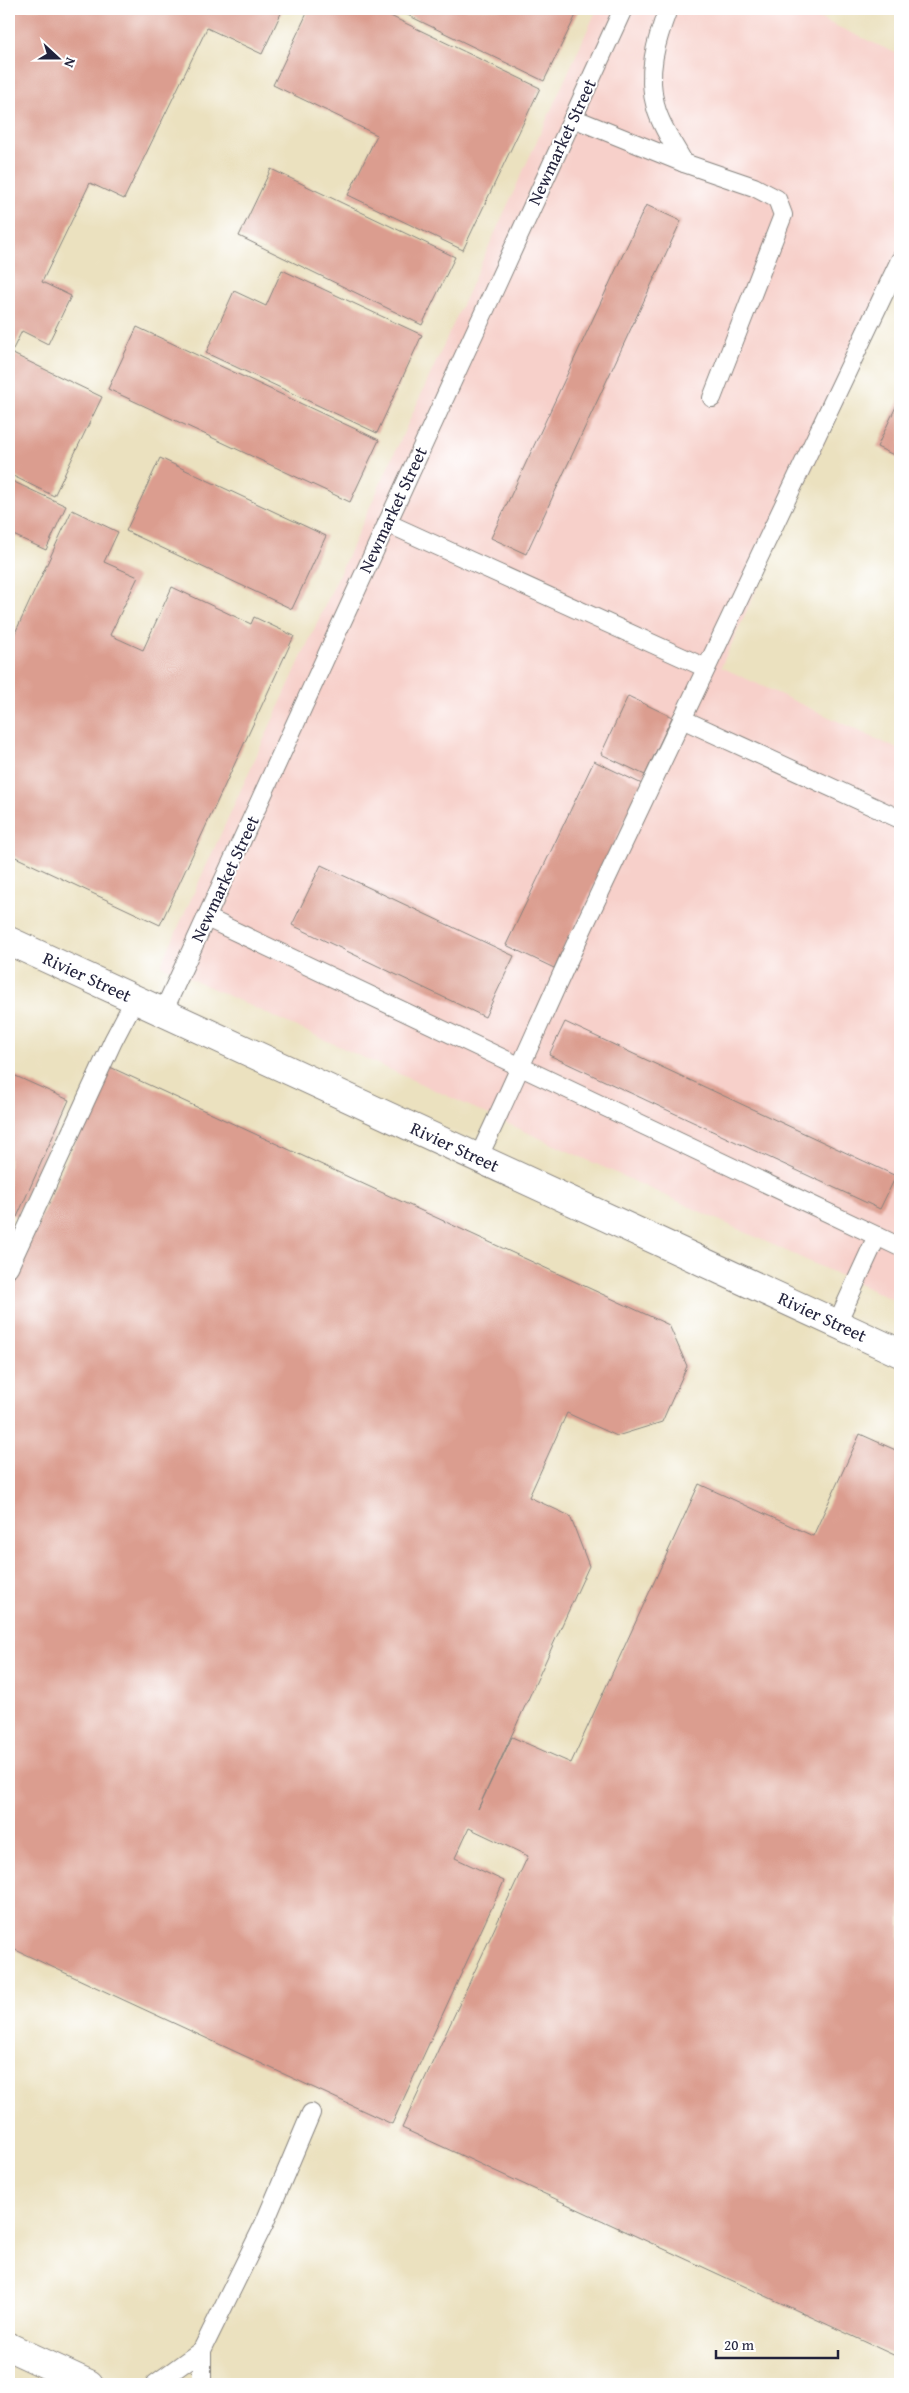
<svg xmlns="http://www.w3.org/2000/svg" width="909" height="2393" font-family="'Gentium Book Plus',serif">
<rect width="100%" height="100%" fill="#fff"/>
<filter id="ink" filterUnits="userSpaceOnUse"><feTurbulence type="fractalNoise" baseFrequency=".02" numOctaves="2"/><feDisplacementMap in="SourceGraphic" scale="10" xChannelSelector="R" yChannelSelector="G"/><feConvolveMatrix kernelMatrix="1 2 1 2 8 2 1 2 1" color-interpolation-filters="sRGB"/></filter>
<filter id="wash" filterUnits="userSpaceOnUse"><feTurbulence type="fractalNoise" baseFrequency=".0096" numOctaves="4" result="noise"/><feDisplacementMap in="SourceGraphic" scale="20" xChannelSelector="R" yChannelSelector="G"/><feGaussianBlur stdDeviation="1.12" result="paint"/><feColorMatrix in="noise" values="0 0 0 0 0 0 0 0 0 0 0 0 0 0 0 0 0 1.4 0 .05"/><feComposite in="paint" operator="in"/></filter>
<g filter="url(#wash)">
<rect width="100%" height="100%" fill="#ebe1bf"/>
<polygon fill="#f7d0ca" points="597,9 799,9 900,55 900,275 721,667 900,750 900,1303 161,965"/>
<g id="blocks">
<g fill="#db9d8f">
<polygon points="13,9 283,9 262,54 207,28 124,199 90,183 42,282 71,296 48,344 22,331 11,353 102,397 54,496 9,474 9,18"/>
<polygon points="309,9 376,9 540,88 463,250 348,195 377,135 273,85"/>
<polygon points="395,9 579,9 544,81"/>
<polygon points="271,169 455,257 422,325 239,236"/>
<polygon points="646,205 681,221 526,554 491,538"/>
<polygon points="282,270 422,335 377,433 206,353 234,291 266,306"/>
<polygon points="137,327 379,440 350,502 108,389"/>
<polygon points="900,398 900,458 877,447"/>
<polygon points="160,458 326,536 292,609 126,531"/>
<polygon points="12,481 66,506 46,550 9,533 9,489"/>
<polygon points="72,510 118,532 104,562 138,577 110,635 143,650 172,587 251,624 254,617 294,636 160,925 9,854 9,646"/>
<polygon points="628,696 672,717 645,775 601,754"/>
<polygon points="594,761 642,784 554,968 506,945"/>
<polygon points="321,865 514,956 485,1017 292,925"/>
<polygon points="565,1022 896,1176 880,1209 549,1055"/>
<polygon points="110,1067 669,1325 687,1366 662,1422 617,1436 567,1413 529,1497 570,1516 589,1566 478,1809 512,1737 571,1763 699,1484 813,1536 860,1434 900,1452 900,2358 402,2128 528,1856 469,1828 455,1858 504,1881 392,2124 9,1947 9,1287"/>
<polygon points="9,1073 69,1100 17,1217 9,1213"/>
</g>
</g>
</g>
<g filter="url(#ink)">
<use href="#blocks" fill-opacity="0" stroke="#86827d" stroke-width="1"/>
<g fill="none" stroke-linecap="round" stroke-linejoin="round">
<g stroke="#86827d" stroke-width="20">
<g id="service">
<path d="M668,9C656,41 646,73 656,108C661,127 675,146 684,163"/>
<polyline points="573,118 684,163 754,187 777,199 783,215 712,398"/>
<polyline points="387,523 706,668"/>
<polyline points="682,719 900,819"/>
<polyline points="207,918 900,1247"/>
<polyline points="163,1012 623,9"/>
<path d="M478,1158C515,1081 548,1003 584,926L900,260"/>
<polyline points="9,1267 113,1041 135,999"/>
<polyline points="837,1323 877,1236"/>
<polyline points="155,2384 202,2350"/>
<polyline points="202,2384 202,2350 264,2224 311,2113"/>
</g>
</g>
<g stroke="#86827d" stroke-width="30">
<g id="minor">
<path id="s1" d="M9,941L900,1353"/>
</g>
</g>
<g stroke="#86827d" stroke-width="30">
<polyline id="primary" points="9,2347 89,2384"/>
</g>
<use href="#service" stroke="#fff" stroke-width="18"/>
<use href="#minor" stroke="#fff" stroke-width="28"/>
<use href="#primary" stroke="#fff" stroke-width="28"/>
</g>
</g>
<g text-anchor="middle" stroke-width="4" stroke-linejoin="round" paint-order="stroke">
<g font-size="18" fill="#22223b" stroke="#fff">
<text transform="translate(562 142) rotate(-65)" y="6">Newmarket Street</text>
<text transform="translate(393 510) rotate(-65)" y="6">Newmarket Street</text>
<text transform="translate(225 879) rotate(-65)" y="6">Newmarket Street</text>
<text dy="6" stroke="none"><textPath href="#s1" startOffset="86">Rivier Street</textPath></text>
<text dy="6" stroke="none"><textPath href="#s1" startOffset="491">Rivier Street</textPath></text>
<text dy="6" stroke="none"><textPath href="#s1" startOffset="896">Rivier Street</textPath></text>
</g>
</g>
<rect width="909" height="2393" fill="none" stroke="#fff" stroke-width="30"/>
<g transform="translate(58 58) rotate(111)" stroke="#ffffff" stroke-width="4" paint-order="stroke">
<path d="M0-4L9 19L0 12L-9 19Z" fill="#22223b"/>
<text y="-8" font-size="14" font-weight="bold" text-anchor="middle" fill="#22223b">N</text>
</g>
<path d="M716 2350v8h122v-8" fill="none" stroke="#22223b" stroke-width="2.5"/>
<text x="724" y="2350" font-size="15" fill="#22223b" stroke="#ffffff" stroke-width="4" paint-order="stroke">20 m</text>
</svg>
